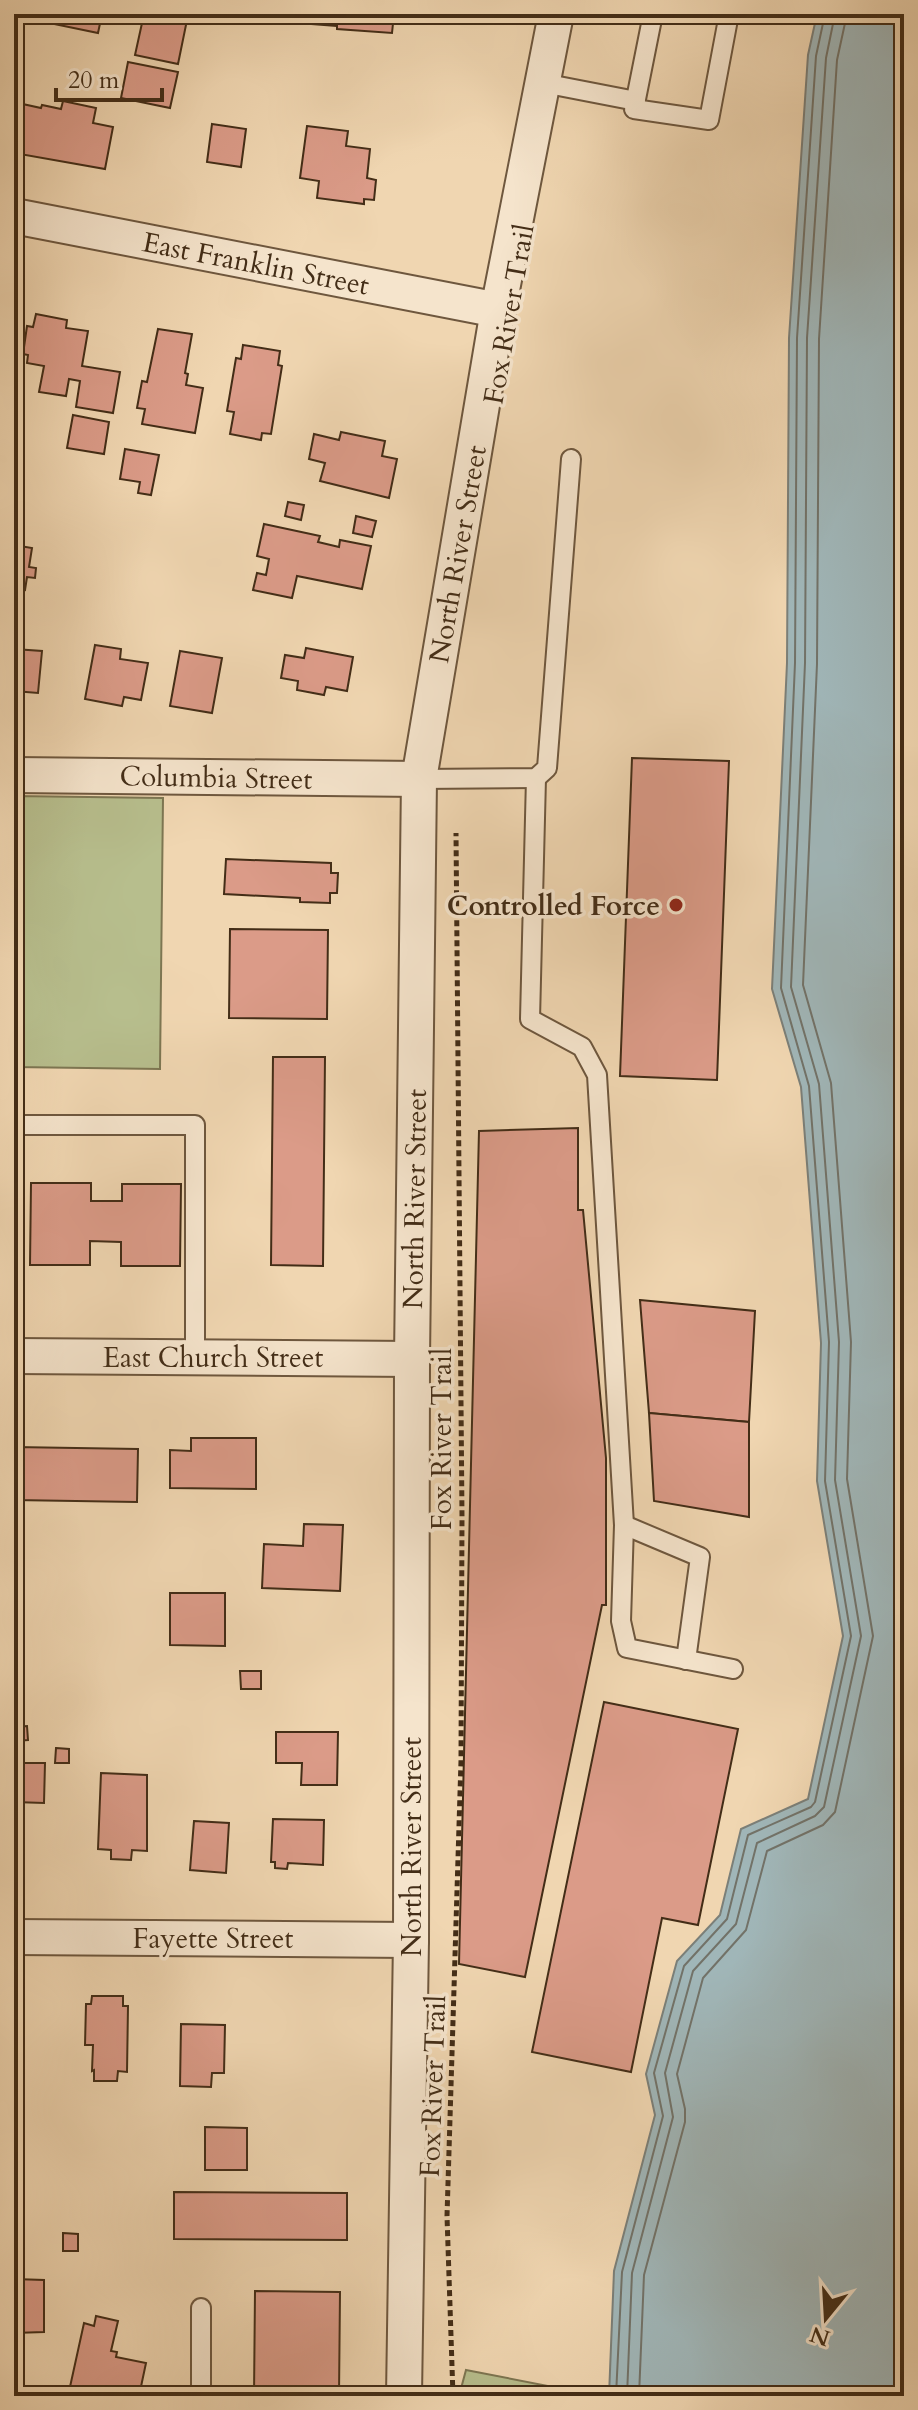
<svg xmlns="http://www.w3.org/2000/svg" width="918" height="2410" font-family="Cardo,serif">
<rect width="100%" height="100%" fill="#f0d6b1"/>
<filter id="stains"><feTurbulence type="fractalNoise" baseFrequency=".0025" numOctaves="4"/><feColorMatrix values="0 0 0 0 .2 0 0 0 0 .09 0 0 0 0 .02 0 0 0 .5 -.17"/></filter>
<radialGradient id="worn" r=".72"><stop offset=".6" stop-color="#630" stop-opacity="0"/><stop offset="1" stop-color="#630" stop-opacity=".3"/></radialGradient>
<g fill="#b7be8d" stroke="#7d7652" stroke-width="2">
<polygon points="14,796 163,798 160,1069 14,1067"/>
<polygon points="466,2370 599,2396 459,2396"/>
</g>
<polygon fill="#a0b6b8" stroke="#7b7f78" stroke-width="2" points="817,14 904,14 904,2396 609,2396 614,2271 655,2115 646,2074 677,1961 720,1915 741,1829 808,1799 843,1636 817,1481 821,1343 801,1087 772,989 787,663 789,338 808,55"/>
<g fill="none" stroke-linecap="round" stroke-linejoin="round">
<g stroke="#727268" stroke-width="2">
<polyline points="616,2396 622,2272 663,2116 654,2073 684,1966 727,1919 748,1835 811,1807 815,1802 851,1636 825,1481 829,1342 809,1086 781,988 795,663 797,338 816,56 825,14"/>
<polyline points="627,2396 632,2273 673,2117 665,2073 693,1971 736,1924 757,1843 815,1816 824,1807 861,1636 835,1480 839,1342 819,1084 791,987 805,663 807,338 826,58 835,14"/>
<polyline points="639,2396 644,2275 685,2122 685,2109 677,2074 703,1978 746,1930 767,1851 823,1825 835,1812 873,1636 847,1479 851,1342 831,1083 803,985 817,664 819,339 837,60 847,14"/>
</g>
</g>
<g fill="#db9b88" stroke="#432d17" stroke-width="2">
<polygon points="25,14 102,14 98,33 25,18"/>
<polygon points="144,14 159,14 187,20 178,64 135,55"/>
<polygon points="299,14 394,14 392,33 337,29 337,26 312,24 312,22 299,20"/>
<polygon points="128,62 178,72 170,108 121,98"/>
<polygon points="63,101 96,108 93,123 113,127 105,169 14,153 14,121 18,103 41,108 42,105 61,109"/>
<polygon points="212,124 246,129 241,167 207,162"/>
<polygon points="307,126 348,131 346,146 370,149 367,178 376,180 374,200 364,199 364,204 317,198 319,181 300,178"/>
<polygon points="36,314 67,320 66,328 88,331 82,366 120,372 113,413 76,407 80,381 69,379 66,396 39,392 44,366 27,363 28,355 23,354 27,326 33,327"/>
<polygon points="158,329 192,334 185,373 188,374 186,385 203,388 195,433 142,424 145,409 137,408 142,381 147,382"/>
<polygon points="243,345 280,351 278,365 282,366 271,434 262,433 261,440 230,434 234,412 227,411 236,358 241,359"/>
<polygon points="73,415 109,422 104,454 67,448"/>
<polygon points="341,432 385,441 382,456 397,459 389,498 320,481 325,463 309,459 314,434 339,440"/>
<polygon points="125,449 159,455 151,495 138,493 140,482 120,479"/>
<polygon points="288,502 304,505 301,520 285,516"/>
<polygon points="356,516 376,521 372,537 353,533"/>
<polygon points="264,524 320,536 318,542 339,547 340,540 371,546 362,589 297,576 292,598 253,590 257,573 266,575 269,559 257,556"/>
<polygon points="14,545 32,548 29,567 36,568 35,578 27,577 25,590 14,588"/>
<polygon points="95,645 121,649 120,659 148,663 141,700 124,697 122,706 85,699"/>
<polygon points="306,648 353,657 347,691 326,687 324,695 297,690 298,681 281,678 285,655 304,658"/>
<polygon points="14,649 42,651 38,693 14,691"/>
<polygon points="180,651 222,658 212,713 170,706"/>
<polygon points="632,758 729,761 717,1080 620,1076"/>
<polygon points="226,859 331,863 331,873 338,873 337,893 330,893 330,903 300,902 300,898 224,894"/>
<polygon points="230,929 328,930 327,1019 229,1018"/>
<polygon points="273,1057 325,1057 323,1266 271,1265"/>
<polygon points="578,1128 578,1210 583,1210 606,1458 606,1605 602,1605 525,1977 459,1964 479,1131"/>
<polygon points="31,1183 91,1183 91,1201 122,1201 122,1184 181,1184 180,1266 121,1266 121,1242 90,1241 90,1265 30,1265"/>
<polygon points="640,1300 755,1311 749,1422 649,1413"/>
<polygon points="649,1413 749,1422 749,1517 654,1501"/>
<polygon points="191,1438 256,1438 256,1489 170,1488 170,1450 191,1451"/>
<polygon points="14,1447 138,1449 137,1502 14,1500"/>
<polygon points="304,1524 343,1525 340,1591 262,1588 264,1544 303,1546"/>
<polygon points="170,1593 225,1593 225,1646 170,1645"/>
<polygon points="240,1671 261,1671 261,1689 241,1689"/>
<polygon points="604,1702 738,1729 698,1925 662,1918 631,2072 532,2052"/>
<polygon points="27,1726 28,1740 14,1741 14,1727"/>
<polygon points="276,1732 338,1732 337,1785 301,1785 302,1763 276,1763"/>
<polygon points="56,1748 69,1749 69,1763 55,1763"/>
<polygon points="14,1763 45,1763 44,1803 14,1802"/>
<polygon points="101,1773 147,1775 147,1851 132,1850 131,1860 111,1859 111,1850 98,1849"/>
<polygon points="273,1819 324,1820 323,1865 288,1863 287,1869 275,1868 275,1862 271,1862"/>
<polygon points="194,1821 229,1823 226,1873 190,1870"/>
<polygon points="92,1996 123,1996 123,2006 128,2006 127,2072 118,2071 117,2081 94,2081 94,2070 92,2071 93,2045 85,2045 86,2004 91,2004"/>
<polygon points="181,2024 225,2025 224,2073 212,2073 211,2087 180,2086"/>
<polygon points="205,2127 247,2128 247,2170 205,2170"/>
<polygon points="174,2192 347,2193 347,2240 174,2239"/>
<polygon points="63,2233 78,2234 78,2251 63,2251"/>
<polygon points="14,2279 44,2280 44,2332 14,2333"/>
<polygon points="255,2291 340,2292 339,2396 254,2396"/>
<polygon points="96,2316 118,2321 111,2351 117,2352 116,2357 146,2363 139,2396 108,2391 107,2396 68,2396 84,2323 94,2326"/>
</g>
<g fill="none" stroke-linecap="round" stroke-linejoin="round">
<g stroke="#6e573e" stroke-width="22">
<g id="lane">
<polyline points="653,14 634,109 709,120 729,14"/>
<polyline points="543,83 636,101"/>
<polyline points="536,778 530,1019 582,1047 597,1075 624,1525 621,1621 627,1648 733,1669"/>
<polyline points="419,779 536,778 547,768 571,459"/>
<polyline points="14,1125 195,1125 195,1357"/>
<polyline points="624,1525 700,1557 686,1660"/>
<polyline points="201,2396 201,2308"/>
</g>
</g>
<g stroke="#6e573e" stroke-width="38">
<g id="street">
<polyline points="14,216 498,310"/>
<polyline points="14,775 419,779"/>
<polyline points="14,1356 412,1359"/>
<polyline points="14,1937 411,1940"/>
<polyline points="404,2396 411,1940 412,1359 419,779 498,310 556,14"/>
</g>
</g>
<polyline stroke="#432d17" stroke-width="5" stroke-dasharray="6 4" stroke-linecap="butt" points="453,2396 447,2216 461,1761 462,1517 456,833"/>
<use href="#lane" stroke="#f5e4cc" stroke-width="18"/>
<use href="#street" stroke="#f5e4cc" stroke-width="34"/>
</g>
<circle fill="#8f2418" stroke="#f5e4cc" stroke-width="3" cx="676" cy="905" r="8"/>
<g text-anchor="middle" stroke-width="7" stroke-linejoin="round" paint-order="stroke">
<g font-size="28" fill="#432d17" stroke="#f5e4cc">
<text transform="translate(256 263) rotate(11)" y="10">East Franklin Street</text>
<text transform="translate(508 314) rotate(-80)" y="10">Fox River Trail</text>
<text transform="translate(457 554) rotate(-80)" y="10">North River Street</text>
<text transform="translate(216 777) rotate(1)" y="10">Columbia Street</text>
<text transform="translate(414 1199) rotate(-89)" y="10">North River Street</text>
<text x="213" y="1367">East Church Street</text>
<text transform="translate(441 1439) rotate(-90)" y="10">Fox River Trail</text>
<text transform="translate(411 1847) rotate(-90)" y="10">North River Street</text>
<text x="213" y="1948">Fayette Street</text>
<text transform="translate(432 2086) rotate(-88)" y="10">Fox River Trail</text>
</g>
<g font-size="28" font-weight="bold" fill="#432d17" stroke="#f5e4cc" text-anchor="end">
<text x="660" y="915">Controlled Force</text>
</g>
</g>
<rect width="918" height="2410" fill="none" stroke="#f0d6b1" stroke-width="48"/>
<rect x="16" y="16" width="886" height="2378" fill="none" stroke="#432d17" stroke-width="4"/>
<rect x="24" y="24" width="870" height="2362" fill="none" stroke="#432d17" stroke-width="2"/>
<g transform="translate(826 2318) rotate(198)" stroke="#f5e4cc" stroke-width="6" paint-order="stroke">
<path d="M0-6L14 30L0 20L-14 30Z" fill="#432d17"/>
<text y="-12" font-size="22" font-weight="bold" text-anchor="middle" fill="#432d17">N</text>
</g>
<path d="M56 88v12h106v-12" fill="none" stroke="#432d17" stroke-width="4"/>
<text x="68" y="88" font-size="24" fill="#432d17" stroke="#f5e4cc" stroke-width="6" paint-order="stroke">20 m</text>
<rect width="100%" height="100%" filter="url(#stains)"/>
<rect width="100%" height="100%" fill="url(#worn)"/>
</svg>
